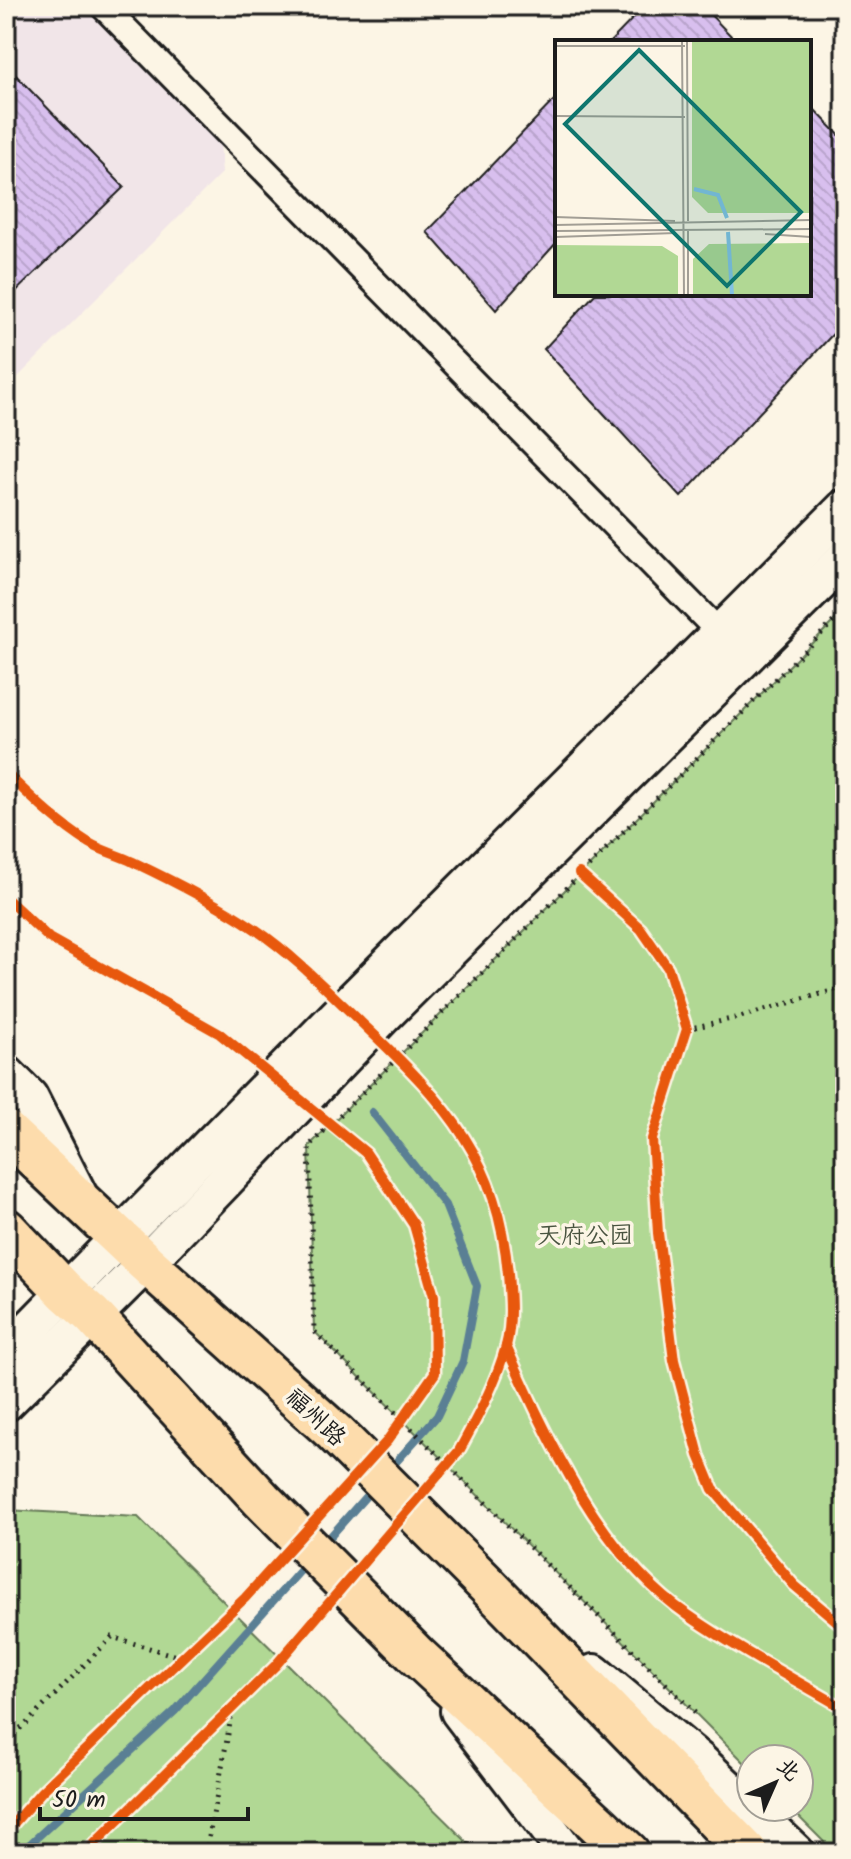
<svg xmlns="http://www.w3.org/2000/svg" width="851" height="1859" font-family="Kalam,'LXGW WenKai TC',sans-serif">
<defs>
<pattern id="building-back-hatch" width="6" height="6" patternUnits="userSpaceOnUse" patternTransform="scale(2)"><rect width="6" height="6" fill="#d8bfee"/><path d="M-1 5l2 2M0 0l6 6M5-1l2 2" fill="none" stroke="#b9a4cc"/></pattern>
</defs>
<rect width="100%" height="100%" fill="#fcf5e5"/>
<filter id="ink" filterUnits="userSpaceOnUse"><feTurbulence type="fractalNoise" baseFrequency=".0125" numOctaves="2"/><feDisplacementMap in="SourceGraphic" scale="16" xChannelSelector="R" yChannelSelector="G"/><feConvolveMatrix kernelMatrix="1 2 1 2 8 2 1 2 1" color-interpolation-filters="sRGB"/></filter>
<g filter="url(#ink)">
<polygon fill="#f1e5e8" points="6,6 85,6 220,141 222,173 6,389"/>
<g fill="#b1d894" stroke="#667a58" stroke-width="2">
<polygon points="845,610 845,1853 835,1853 789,1807 799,1807 799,1759 751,1759 751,1769 314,1331 309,1146"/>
<polygon points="6,1510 138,1517 478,1853 6,1853"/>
</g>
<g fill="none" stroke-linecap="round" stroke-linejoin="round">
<g stroke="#5a7f94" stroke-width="8">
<polyline points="372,1112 445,1205 477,1286 463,1361 437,1416 388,1471"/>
<polyline points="322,1546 374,1487"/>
<polyline points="20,1853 175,1711 308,1562"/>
</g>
</g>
<g fill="url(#building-back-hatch)" stroke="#1c1c1c" stroke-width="2">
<polygon points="645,6 702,6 737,42 610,42"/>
<polygon points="6,65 124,187 6,301"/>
<polygon points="557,97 557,242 496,310 427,232"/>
<polygon points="809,104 845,141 845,321 681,497 544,349 595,294 809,294"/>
</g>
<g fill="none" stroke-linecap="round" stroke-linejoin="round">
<g stroke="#1c1c1c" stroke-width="30">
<polyline id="street" points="103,6 730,643"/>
</g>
<g stroke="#1c1c1c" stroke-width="42">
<g id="secondary">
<polyline points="6,1074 29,1097 78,1194"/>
<polyline points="6,1353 354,999 845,508"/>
<polyline points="6,1402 146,1263 383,1016 845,558"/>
<polyline points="594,1673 698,1760 796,1853"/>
<polyline points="459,1711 567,1853"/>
</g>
</g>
<g stroke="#1c1c1c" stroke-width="46">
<g id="primary">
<polyline points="6,1131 146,1263 335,1433 487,1585 748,1853"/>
<polyline points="6,1229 66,1292 92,1315 262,1500 417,1656 629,1853"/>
</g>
</g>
<g stroke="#1c1c1c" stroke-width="5" stroke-dasharray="2 6" stroke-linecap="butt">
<polyline points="687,1029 740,1017 845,987"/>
<polyline points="695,1713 314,1331 309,1146 845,610"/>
<polyline points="6,1736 24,1726 112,1637 180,1657"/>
<polyline points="206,1853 233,1707"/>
</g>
<use href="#street" stroke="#fcf5e5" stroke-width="24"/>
<use href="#secondary" stroke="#fcf5e5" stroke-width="36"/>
<use href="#primary" stroke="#fddcac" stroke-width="40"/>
<g stroke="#fcf5e5" stroke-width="15">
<g id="cycleway">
<path d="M6,773C32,798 57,823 89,843C102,851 119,855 133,862C175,882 217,903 255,929C296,957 332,995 368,1029C448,1105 498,1160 508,1274C510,1298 512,1323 506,1346C496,1383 477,1418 459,1451L275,1666L85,1853"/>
<polyline points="579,873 641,929 668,968 687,1029 652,1139 658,1233 674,1360 699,1455 713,1489 794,1585 845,1628"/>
<polyline points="6,898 49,938 220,1034 366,1153 414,1225 434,1296 435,1373 387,1441 245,1598 42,1791 6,1832"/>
<path d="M506,1346C548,1440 600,1555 688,1615C738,1650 793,1678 845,1709"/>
</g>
</g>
<use href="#cycleway" stroke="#e8590c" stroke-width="10"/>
</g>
</g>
<g text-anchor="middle" stroke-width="7" stroke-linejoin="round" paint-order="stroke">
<g font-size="24" fill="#495440" stroke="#fcf5e5">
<text x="585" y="1243">天府公园</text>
</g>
<g font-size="24" fill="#1c1c1c" stroke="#fcf5e5">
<text transform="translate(316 1417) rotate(43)" y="8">福州路</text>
</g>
</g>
<g transform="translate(555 40)">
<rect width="256" height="256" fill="#fcf5e5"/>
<path d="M137,1H256V173H153L137,157ZM256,203V255H138V219L154,204Z" fill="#b1d894"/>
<path d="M0,205L107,206L123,216V255H0Z" fill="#b1d894"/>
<path fill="none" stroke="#84c1e4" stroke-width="4" d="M139,149L163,155L172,178M173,192L177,255"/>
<path fill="none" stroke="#a29e95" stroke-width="2" d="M127,1L129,255M132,1L133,181M0,6H130M0,76L130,77M0,177L120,181M0,185L256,180M133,190V255M0,191L256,189M210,194L256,197M0,197L121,193"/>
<path fill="#0f766e" fill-opacity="0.15" stroke="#0f766e" stroke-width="4" d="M84,10L246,172L172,246L10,84Z"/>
<rect width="256" height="256" fill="none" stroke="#1c1c1c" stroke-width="4"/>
</g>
<rect width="851" height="1859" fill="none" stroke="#fcf5e5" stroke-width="32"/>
<rect x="16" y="16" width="819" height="1827" fill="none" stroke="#1c1c1c" stroke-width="3" filter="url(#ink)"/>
<g transform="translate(775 1783) rotate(45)"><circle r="38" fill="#fcf5e5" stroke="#a29e95" stroke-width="2"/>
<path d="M0-6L14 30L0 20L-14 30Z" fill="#1c1c1c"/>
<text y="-12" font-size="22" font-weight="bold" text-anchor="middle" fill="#1c1c1c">北</text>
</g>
<path d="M40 1807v12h208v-12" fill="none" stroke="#1c1c1c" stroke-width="4"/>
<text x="52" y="1807" font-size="24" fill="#1c1c1c" stroke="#fcf5e5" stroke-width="6" paint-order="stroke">50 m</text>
</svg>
